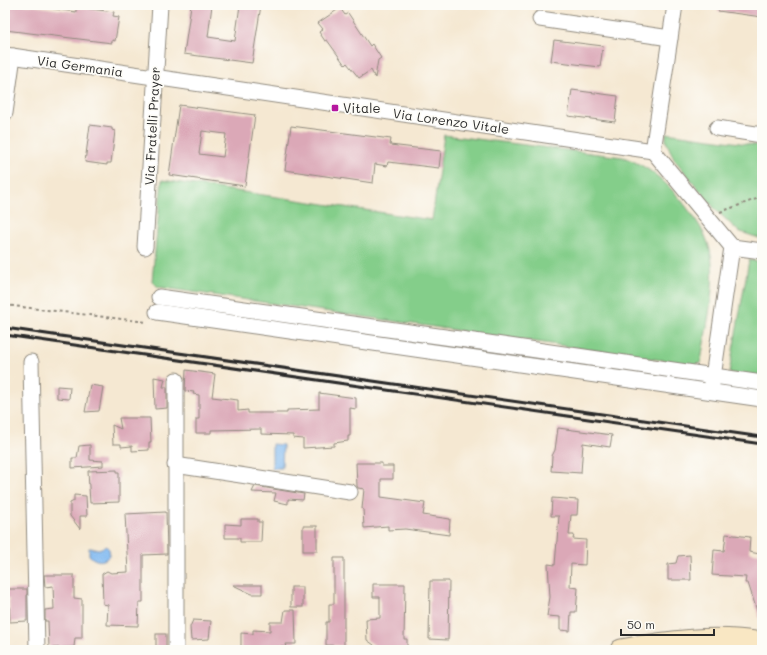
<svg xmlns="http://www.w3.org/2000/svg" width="767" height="655" font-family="Mali,sans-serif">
<rect width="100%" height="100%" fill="#fdfcf7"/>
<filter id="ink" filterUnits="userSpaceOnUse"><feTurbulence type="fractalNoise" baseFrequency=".025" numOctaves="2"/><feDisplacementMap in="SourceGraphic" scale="8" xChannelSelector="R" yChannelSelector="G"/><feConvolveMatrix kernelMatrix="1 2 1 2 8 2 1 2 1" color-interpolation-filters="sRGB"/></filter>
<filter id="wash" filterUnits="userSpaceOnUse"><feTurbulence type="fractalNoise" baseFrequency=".012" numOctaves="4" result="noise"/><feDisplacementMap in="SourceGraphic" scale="16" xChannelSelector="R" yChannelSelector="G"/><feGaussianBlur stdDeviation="0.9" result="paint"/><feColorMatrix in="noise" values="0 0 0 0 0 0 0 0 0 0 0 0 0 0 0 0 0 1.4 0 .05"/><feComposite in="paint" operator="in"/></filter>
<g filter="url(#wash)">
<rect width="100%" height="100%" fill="#f5e8d2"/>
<g fill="#84ce8a" stroke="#587c5a">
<polygon points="666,133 762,146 762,239 738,231 715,209 674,159 666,141"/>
<path d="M444,135L623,157C648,166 664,180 681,200C690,212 700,224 706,238C721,272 706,325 701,362L696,365L158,287L152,281L162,180L432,220Z"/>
<polygon points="749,260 762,262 762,377 729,373"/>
</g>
<g fill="#7fb8f0" stroke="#55728e">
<polygon points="272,444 283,445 282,468 272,468"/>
<path d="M106,546L109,549L110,555C104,563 95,562 89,555V548L99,549Z"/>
</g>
<g id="blocks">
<g fill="#dba8b7" fill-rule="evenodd">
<polygon points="5,5 28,5 76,12 76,7 114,12 113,16 119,17 115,41 112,40 112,43 5,30"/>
<polygon points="191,5 212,5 208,37 235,41 240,5 261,5 252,63 184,54"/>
<polygon points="718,5 762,5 762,17 718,11"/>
<polygon points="340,8 345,15 348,13 370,46 372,44 381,58 378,60 375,78 371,70 359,78 347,63 345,65 327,40 325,41 319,32 323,29 318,23"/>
<polygon points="554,40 603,46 600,67 551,61"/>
<polygon points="572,90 618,96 615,122 568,116"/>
<path d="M179,105L255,115L245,186L169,175ZM202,131L226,134L223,157L199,154Z"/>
<polygon points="90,125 112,128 112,130 115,131 111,163 107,163 107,165 85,162"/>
<polygon points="291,126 391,139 390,145 441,151 439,168 388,162 387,166 375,164 373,183 285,170"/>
<polygon points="186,370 215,374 212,397 238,400 238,411 248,410 248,413 287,413 287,410 319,409 319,393 356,398 356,409 350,408 350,436 348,436 348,441 334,443 334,446 303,448 303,439 293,438 293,435 261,434 261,429 211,430 211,433 196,433 196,419 199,419 199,395 193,394 194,392 185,391"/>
<polygon points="154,377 165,379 163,387 167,387 167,408 155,409"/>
<polygon points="90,385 103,387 99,411 85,412"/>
<polygon points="57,386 70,387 69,399 57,398"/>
<polygon points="119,418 150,418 151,442 149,442 149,450 132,451 132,446 121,447 121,444 113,444 112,425 121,429"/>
<polygon points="558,428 612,435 610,447 583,443 581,473 551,471 552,456 555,450"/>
<polygon points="90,445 90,460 103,461 103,466 72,468 72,458 77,458 79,446"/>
<polygon points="356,463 382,463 382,466 393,466 393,479 381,479 381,497 425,503 423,515 450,519 449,535 405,529 388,530 388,526 364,528 363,509 362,509 364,489 358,488 357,486"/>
<polygon points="117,470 117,472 119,472 119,502 90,503 88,471"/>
<polygon points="255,486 304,494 303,500 288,499 288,504 274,501 276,493 252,492"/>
<polygon points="74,495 86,496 87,516 80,516 80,529 70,516 70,503 74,501"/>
<polygon points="552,498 578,500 577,515 571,515 569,535 574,535 573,539 586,540 585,565 571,564 570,587 578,588 576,612 571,612 570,631 560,630 560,617 547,616 550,597 548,564 555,565 559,516 551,516"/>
<polygon points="166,512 167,554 143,555 143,602 139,602 138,626 107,625 108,605 103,604 102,574 107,571 111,573 128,572 125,514"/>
<polygon points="241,519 258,519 258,522 262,522 261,542 240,542 240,538 225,538 225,524 241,525"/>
<rect x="303" y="526" width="14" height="25"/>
<polygon points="726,534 750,537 749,552 760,554 760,566 762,565 762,620 760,620 748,583 745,583 746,577 712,575 714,550 724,551"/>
<polygon points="690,555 691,580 668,580 668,564 676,563 678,556"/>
<polygon points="334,558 344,558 344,646 326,645 326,622 329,622 329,604 334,604"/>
<polygon points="44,575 74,575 74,598 82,599 82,638 75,638 74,647 49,648 48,621 45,621 45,610 54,609 53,586 45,587"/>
<polygon points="430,581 449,581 448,640 429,639"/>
<polygon points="373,584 405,584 404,639 407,639 407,650 374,650 374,645 367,640 366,619 380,618 380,597 373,597"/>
<polygon points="233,585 262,585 262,594 252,594"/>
<rect x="291" y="587" width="12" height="20"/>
<polygon points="5,589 27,589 27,621 10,622 9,599 5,599"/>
<polygon points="285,610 295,610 296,644 286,644 287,647 257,647 257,650 241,650 241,633 253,634 253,630 270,631 270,622 283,622"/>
<polygon points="193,620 211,621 209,639 191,640 190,627"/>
<rect x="156" y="634" width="10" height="16"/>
</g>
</g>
</g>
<g filter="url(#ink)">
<use href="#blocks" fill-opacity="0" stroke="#908a7e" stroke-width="1"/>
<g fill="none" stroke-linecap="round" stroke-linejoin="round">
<g stroke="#908a7e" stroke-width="17">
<g id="minor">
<polyline points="675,5 653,151 732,247 712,384"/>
<polyline points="540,19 670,38"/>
<polyline points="5,55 653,151"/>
<polyline points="5,113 13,56"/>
<polyline points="717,128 762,135"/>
<polyline points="145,247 160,5"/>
<polyline points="732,247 762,251"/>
<polyline points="159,297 488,343 762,383"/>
<polyline points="157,312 762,399"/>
<polyline points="31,362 37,650"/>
<polyline points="175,465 350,492"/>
<polyline points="176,650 176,380"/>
</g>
</g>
<g stroke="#908a7e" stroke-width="23">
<path id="secondary" d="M621,650C668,641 715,635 762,643"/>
</g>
<g stroke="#908a7e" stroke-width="2" stroke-dasharray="3 3" stroke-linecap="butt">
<polyline points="720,212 762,197"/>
<polyline points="5,305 147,322"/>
</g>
<use href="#minor" stroke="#fff" stroke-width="15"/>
<use href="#secondary" stroke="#f9e7c3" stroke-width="21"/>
<g stroke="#2b2b2b" stroke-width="3">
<polyline points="5,328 762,437"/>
<polyline points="5,335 762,444"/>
</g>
</g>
</g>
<rect fill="#b5179e" stroke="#fdfcf7" stroke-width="1.5" x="331" y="104" width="8" height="8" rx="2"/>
<g text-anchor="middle" stroke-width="3.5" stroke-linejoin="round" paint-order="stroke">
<g font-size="13" fill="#2b2b2b" stroke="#fdfcf7">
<text transform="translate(80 66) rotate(8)" y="5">Via Germania</text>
<text transform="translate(451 121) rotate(8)" y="5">Via Lorenzo Vitale</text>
<text transform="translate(152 126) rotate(-87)" y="5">Via Fratelli Prayer</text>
</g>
<g font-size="13" fill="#2b2b2b" stroke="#fdfcf7" text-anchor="start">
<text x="343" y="113">Vitale</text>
</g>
</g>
<rect width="767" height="655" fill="none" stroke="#fdfcf7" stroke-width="20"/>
<path d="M621 629v6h93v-6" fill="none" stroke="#2b2b2b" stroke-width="2"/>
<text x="627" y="629" font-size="12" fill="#2b2b2b" stroke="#fdfcf7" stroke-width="3" paint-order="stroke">50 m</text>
</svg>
